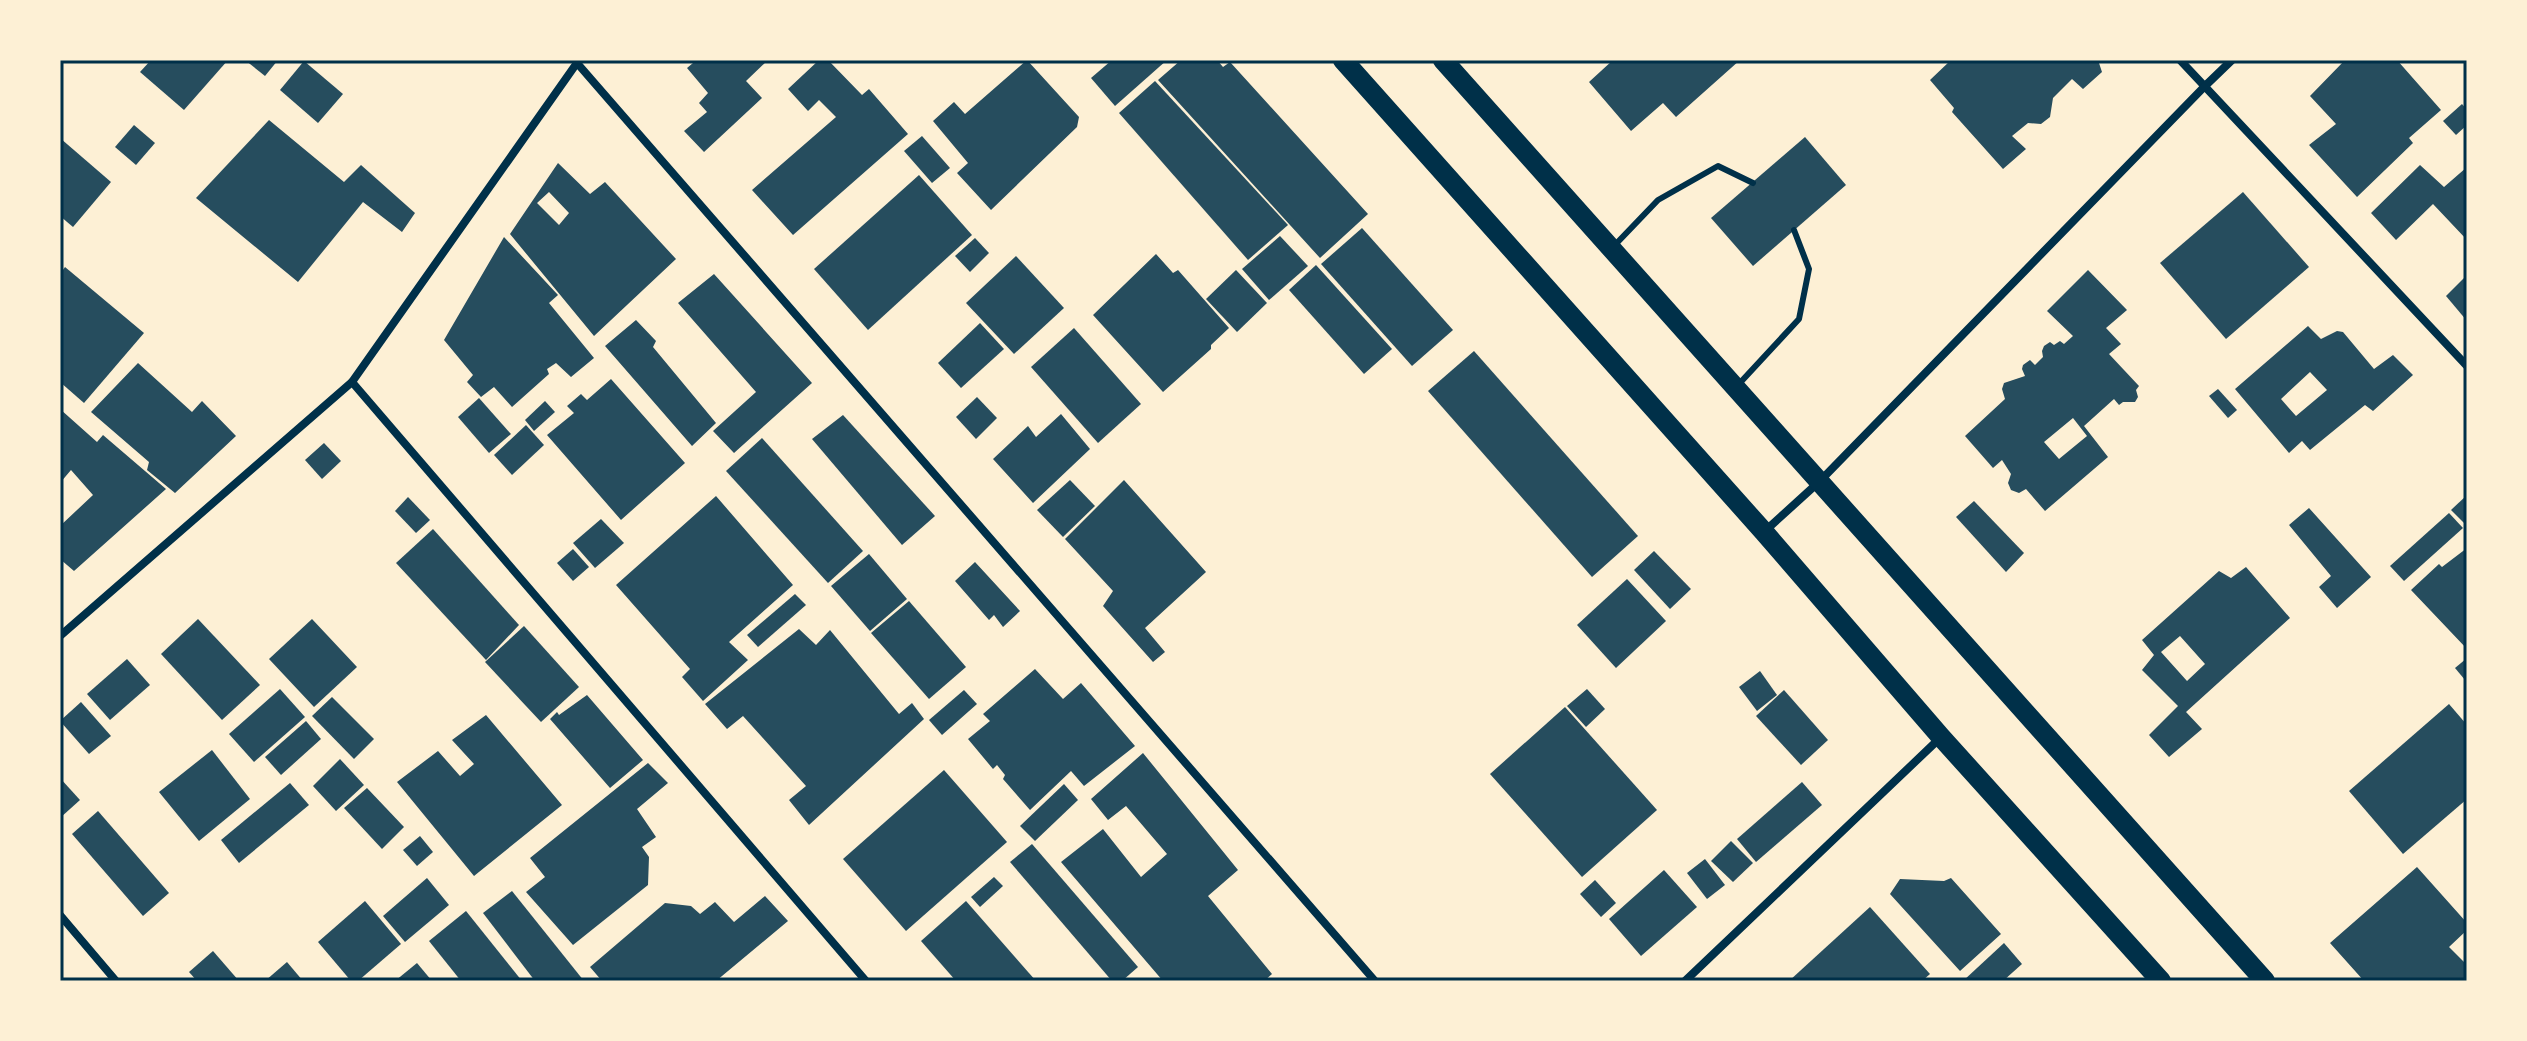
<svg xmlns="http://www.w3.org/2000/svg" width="2527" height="1041" font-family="'Noto Sans',sans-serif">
<rect width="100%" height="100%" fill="#fdf0d5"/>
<g fill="#264d5e" fill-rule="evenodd">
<polygon points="151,60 228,60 184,110 140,72"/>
<polygon points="245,60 278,60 265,76"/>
<polygon points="691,60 768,60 746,81 762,98 704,152 684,131 707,112 699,103 708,93 687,68 693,63"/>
<polygon points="819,60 828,60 862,95 869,89 908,134 793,235 752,190 836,117 819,100 808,111 788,89"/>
<polygon points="1027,60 1079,117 1077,127 991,210 957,173 968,163 933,121 954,102 965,114"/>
<polygon points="1112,60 1167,60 1115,106 1091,78"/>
<polygon points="1181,60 1217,60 1223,67 1230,62 1368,214 1320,258 1158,80"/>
<polygon points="1613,60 1740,60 1676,117 1663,103 1631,131 1589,82"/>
<polygon points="1951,60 2098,60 2102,72 2083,89 2072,79 2053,98 2050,117 2041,124 2028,123 2012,136 2026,149 2003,169 1952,112 1954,108 1930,80"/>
<polygon points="2345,60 2397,60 2441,110 2409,138 2413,143 2357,197 2309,145 2336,124 2310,96"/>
<polygon points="304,61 343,94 318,123 280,90"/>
<polygon points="1155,81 1288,225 1248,260 1119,113"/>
<polygon points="2462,104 2467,110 2467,125 2456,135 2443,121"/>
<polygon points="269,120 344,182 361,165 415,213 402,232 363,202 298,282 196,198"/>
<polygon points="134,125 155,143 136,165 115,147"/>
<polygon points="922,136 950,168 932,183 904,151"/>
<polygon points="1805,137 1846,185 1753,266 1711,218"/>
<polygon points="60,138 111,182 73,227 60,216"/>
<path d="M558,163L590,194L605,182L676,259L594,336L510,234ZM549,192L569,213L559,225L537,203Z"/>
<polygon points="2420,165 2444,187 2467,167 2467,240 2433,204 2396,240 2371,213"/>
<polygon points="919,175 972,235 868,330 814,269"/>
<polygon points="2243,192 2309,267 2226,339 2160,263"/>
<polygon points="1362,228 1453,330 1412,366 1321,264"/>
<polygon points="1280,236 1308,266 1269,300 1242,269"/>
<polygon points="504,237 558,295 549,303 594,358 571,377 556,363 547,369 549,374 512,407 494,387 481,397 467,382 473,375 444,340"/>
<polygon points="975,238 989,253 970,272 955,256"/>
<polygon points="1156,254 1173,273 1178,270 1229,328 1211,345 1211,349 1163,392 1093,315"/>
<polygon points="1016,256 1064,308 1014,354 966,303"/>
<polygon points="1316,265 1392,349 1364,374 1289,290"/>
<polygon points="65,267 144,333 84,403 60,382 60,274"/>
<polygon points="1236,270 1267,303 1237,332 1206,299"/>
<path d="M2088,270L2127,310L2106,328L2121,344L2109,354L2139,386L2136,390L2138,397L2135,402H2123L2119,405L2114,399L2084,426L2108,457L2045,511L2026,489L2019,493L2011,490L2008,483L2011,474L2002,460L1993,468L1965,436L2005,399L2002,389L2004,383L2025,376L2022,369L2023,365L2030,360L2035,365L2043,357L2042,351L2044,346L2050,342L2054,345L2060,341L2064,344L2073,336L2047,311ZM2073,418L2087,436L2059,459L2044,442Z"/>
<polygon points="714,274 812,383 734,453 713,431 756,392 678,303"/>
<polygon points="2467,275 2467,321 2446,296"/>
<polygon points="636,320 656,341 653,347 716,423 692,446 605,346"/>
<polygon points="980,323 1004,349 961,388 938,363"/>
<path d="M2308,326L2321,339L2337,331L2343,332L2374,369L2393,355L2413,375L2373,411L2365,405L2310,450L2302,441L2289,453L2235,389ZM2310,372L2327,390L2296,416L2281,399Z"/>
<polygon points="1074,328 1141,404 1098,443 1031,367"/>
<polygon points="1474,351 1638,536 1592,577 1428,391"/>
<polygon points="138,363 192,412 202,401 236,436 175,493 147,470 149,462 91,412"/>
<polygon points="611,379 685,463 621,520 547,435 574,413 567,406 581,394 587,400"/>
<polygon points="2218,389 2237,410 2228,418 2209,396"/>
<polygon points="977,397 997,418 976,439 956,417"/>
<polygon points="479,398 511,434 489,453 458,417"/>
<polygon points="545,401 555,412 534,431 525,420"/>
<polygon points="60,409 97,442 103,435 166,489 74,571 60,559 60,526 93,495 71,470 60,483"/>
<polygon points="1061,414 1090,449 1033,503 993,459 1028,426 1036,437"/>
<polygon points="843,415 935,516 902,545 812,439"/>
<polygon points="526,425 544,445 512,475 494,455"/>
<polygon points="762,438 863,551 828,583 726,471"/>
<polygon points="324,443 341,461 322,479 305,460"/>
<polygon points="1070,480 1095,506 1063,537 1037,510"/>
<polygon points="1124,480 1206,572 1145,628 1165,652 1153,662 1103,606 1113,591 1065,539"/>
<polygon points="2467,495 2467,526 2451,510"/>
<polygon points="716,496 793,585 729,642 748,660 703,701 682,677 690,669 616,585"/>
<polygon points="408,497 430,520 416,533 395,511"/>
<polygon points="1974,501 2024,553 2006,572 1956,517"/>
<polygon points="2309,508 2371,577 2337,608 2319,587 2331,576 2289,525"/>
<polygon points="2449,513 2463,528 2404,581 2390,566"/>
<polygon points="601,519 624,543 595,568 573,543"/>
<polygon points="433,529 519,625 486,660 396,563"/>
<polygon points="2467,548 2467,649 2411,590 2439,564 2442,567"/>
<polygon points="573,549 589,567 573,581 557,563"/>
<polygon points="1654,551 1691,589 1670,609 1634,570"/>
<polygon points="869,554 907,599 870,631 831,586"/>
<polygon points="975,562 1020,611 1003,627 994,615 989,620 955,581"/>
<path d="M2246,567L2290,618L2186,712L2202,729L2169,757L2149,735L2178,706L2142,670L2154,655L2142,640L2219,571L2231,578ZM2180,636L2205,664L2187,681L2161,652Z"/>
<polygon points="1627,579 1666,621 1616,668 1577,625"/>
<polygon points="795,594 806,605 758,647 747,635"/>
<polygon points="909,601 966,667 929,699 871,633"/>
<polygon points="198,619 260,685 222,720 161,654"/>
<polygon points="312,619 357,667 314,707 269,659"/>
<polygon points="524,626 579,687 541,722 485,662"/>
<polygon points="799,629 816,645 830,630 899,714 912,703 924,719 809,825 789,800 806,786 743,716 727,729 705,704"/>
<polygon points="2467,658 2467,679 2465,680 2455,668"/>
<polygon points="127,659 150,685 110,720 87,694"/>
<polygon points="1035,669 1063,699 1081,683 1135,746 1084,786 1071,771 1030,810 1003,779 1005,775 997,765 993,769 968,739 990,721 983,714"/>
<polygon points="1760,671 1777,695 1757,711 1739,687"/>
<polygon points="280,689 305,717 254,762 229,734"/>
<polygon points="1587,689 1605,709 1586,727 1567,706"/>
<polygon points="964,690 977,704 942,735 929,720"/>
<polygon points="1784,690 1828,740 1801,765 1756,716"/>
<polygon points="587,695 643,760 610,788 550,719 557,712 559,715"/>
<polygon points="332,697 374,739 354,759 312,716"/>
<polygon points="81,702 111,736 89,754 60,721"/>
<polygon points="2449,704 2467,725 2467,799 2403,854 2349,791"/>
<polygon points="1565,707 1657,810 1582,877 1490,774"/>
<polygon points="486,715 562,805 474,876 397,782 438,751 460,776 474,764 452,740"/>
<polygon points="306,721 321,739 281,775 265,757"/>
<polygon points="212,750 250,799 199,841 159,792"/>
<polygon points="1143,753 1238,870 1208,896 1272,974 1264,981 1163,981 1061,862 1103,829 1141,877 1167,854 1126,806 1108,820 1091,799"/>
<polygon points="340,759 364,785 336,811 313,786"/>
<polygon points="648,763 668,783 637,809 656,837 642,847 649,857 648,885 573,945 526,892 545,877 530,858"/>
<polygon points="944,770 1007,842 906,931 843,859"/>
<polygon points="60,778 80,800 60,818"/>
<polygon points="1802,782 1822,805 1756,862 1737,839"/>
<polygon points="290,783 309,805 239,863 221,840"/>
<polygon points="1064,784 1078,800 1035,841 1020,826"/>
<polygon points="367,788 404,827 382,849 344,808"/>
<polygon points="98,811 169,893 143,916 72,834"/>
<polygon points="420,836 433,852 417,866 403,850"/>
<polygon points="1731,841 1753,863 1733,882 1711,861"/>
<polygon points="1032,844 1138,967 1122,981 1112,981 1010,862"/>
<polygon points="1705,859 1725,885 1707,899 1687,873"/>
<polygon points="2417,867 2467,923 2467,930 2449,947 2467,965 2467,981 2364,981 2330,943"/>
<polygon points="1664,870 1697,907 1641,956 1609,919"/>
<polygon points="994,877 1003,886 980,907 971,897"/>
<polygon points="427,878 449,905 405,942 383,916"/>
<polygon points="1951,878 2001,934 1960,971 1890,894 1900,879 1944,881"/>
<polygon points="1595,880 1616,903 1601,917 1580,894"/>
<polygon points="512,891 584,981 535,981 483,913"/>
<polygon points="765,896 788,921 716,981 602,981 590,967 665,903 691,906 700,914 715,902 734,922"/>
<polygon points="365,901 401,944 358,981 351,981 318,942"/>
<polygon points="966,901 1036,981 956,981 921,941"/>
<polygon points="1870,907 1930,974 1922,981 1789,981"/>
<polygon points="466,911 522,981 461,981 429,941"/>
<polygon points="2004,943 2022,964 2003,981 1963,981"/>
<polygon points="213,951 239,981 197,981 189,972"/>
<polygon points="287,962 303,981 265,981"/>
<polygon points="417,963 432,981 395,981"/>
</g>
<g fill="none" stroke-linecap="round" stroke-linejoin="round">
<g stroke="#003049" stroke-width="6">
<polyline points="1613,247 1658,200 1718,166 1753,183"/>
<polyline points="1738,385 1799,319 1809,269 1794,230"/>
</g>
<g stroke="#003049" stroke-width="8">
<polyline points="2180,60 2467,366"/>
<polyline points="577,63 1375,981"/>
<polyline points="352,382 866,981"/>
<polyline points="1765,531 1820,481 2204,87 2232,60"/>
<polyline points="60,636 352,382 579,60"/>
<polyline points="60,915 116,981"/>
<polyline points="1685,981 1939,739"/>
</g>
<g stroke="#003049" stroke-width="20">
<polyline points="1343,60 1764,532 1941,737 2161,981"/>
<polyline points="1443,60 2265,981"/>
</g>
</g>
<rect width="2527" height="1041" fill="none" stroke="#fdf0d5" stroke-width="124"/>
<rect x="62" y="62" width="2403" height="917" fill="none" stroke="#003049" stroke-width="3"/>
</svg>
